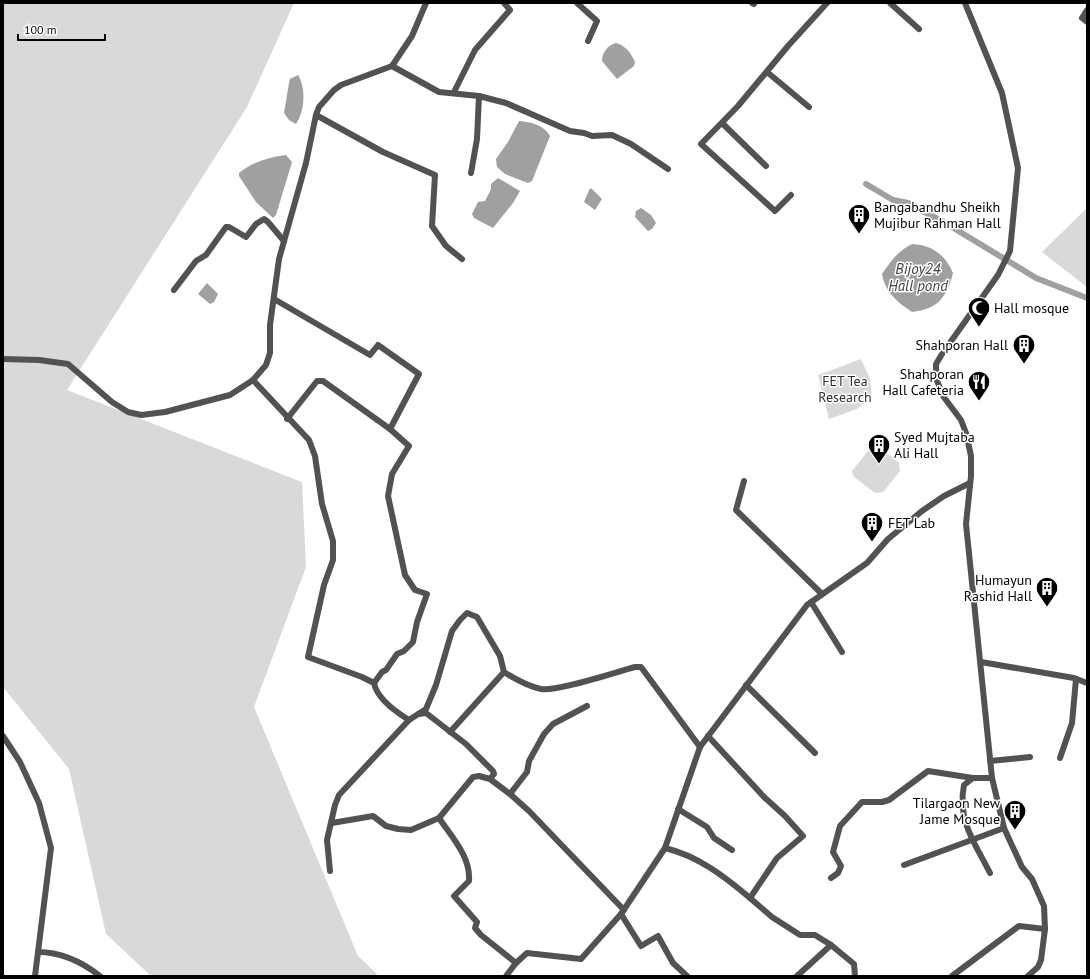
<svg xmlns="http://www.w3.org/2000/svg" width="1090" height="979" font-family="'PT Sans',sans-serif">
<rect width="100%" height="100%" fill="#fff"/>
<g fill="#d9d9d9">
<polygon points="3,3 294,3 247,107 67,390 302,482 306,567 254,707 358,956 379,976 151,976 106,934 69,769 3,687"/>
<polygon points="1087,208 1087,287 1042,252"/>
<polygon points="861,359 870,379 872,398 857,409 829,419 818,375"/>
<polygon points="881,449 899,463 900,471 883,492 875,493 853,476 852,471 868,451"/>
</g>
<g fill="#a0a0a0">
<path d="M616,43C626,46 631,53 635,62L634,66L617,79L602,61C602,52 608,45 616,43Z"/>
<path d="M298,75C306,88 305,110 296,124L289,120L284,113L289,83L290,79Z"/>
<path d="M519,121C531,122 544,125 550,136L532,181L528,183L505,174L497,167L496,159L508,142Z"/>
<path d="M286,155L292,162L276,215L273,218L256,202L239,176V173C252,162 270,157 286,155Z"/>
<polygon points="498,178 520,191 513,203 493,228 474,218 472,214 478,202 485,201 491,189 491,184"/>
<polygon points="591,188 602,199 595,210 584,202 589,190"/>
<polygon points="641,208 651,215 656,223 652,229 648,231 635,217 636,211"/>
<path d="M912,244C933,245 945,255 953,273C947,297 938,309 912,312C897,302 885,292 882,274C890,262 899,250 912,244Z"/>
<polygon points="207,283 218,294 214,302 210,304 198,294"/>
</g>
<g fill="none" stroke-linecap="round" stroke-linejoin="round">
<polyline stroke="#a0a0a0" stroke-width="6" points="866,184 893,200 908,203 947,224 1036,278 1087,298"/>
<g stroke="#525252" stroke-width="6">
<polyline points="577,3 597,21 588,41"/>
<polyline points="752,3 754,4"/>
<polyline points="890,3 919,29"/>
<polyline points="965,3 1002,93 1018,168 1010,251 998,275 942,354 936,364 936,378 943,396 961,420 966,433 971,456 971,476 966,524 992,778 1004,828 1022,867 1032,879 1044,906 1045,929 1041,960 1038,967 1028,976"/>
<polyline points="1087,10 1082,18 1087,22"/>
<polyline points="392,66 439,92 479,96 477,139 471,173"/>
<polyline points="767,72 809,107"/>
<polyline points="454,92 475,50 510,10 504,3"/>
<polyline points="479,96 506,103 570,131 584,133 592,136 612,135 631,144 668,169"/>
<polyline points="316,115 383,152 435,175 432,226 446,246 462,259"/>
<polyline points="722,123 766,166"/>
<polyline points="791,195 775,211 701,144 738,106 788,46 827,3"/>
<polyline points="174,290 196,261 206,255 226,227 229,227 246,237 256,224 264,219 268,222 284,241"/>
<polyline points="274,299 370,355 378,345 419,374 390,429 409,446 392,474 388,496 405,575 415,590 427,594 417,622 413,642 404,651 397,654 386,670 382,672 374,683"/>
<polyline points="3,359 39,360 68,364 112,402 128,412 141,415 165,412 230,395 253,380 266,365 270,353 270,325 279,259 306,163 316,115 319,107 334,90 341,85 392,66 412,36 426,3"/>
<path d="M253,380L309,440L315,456L322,504L333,541V560L324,585L308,657L362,677L374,683C377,699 396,712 409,720"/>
<polyline points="287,419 317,381 323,381 390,429"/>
<polyline points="744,481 736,510 822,594"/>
<polyline points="811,602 842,652"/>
<polyline points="981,662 1074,678 1087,683"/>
<polyline points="746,685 815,753"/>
<polyline points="419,714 426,713 466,744 493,771 494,774 490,779"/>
<polyline points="450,732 504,672"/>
<polyline points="3,736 20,762 39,803 51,848 35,976"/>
<polyline points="708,736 764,797 785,816 803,836 777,858 750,898 772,917 800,935 815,935 831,945 854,964 855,976"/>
<polyline points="1060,758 1072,723 1076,679"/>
<polyline points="990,761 1030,757"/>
<polyline points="510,794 527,772 529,761 544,734 553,724 587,706"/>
<polyline points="678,809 707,827 714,838 732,850"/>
<path d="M439,818C451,836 471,857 469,881L454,896L477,922L475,928L481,935L516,963L527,953L581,959L621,914L665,848L700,747L807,605L867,563L888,539L922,511L944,496L970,483"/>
<polyline points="332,823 373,816 386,826 398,829 411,830 439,818 473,777 479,776 490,779 510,794 529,811 624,910"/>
<path d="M665,848C698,856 724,876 750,898"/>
<polyline points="904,865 1004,828"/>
<path d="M330,871L327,840L335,805L339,795L409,720L426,709L436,685L452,631L460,620L467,613L477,617L500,656L504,672C515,679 528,686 541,689C556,692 616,672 635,667H641L700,747"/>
<path d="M990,873C975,843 957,821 964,785L973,778H992"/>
<polyline points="831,878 838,873 841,866 833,852 840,826 862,802 882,802 889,800 928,771 973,778"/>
<polyline points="621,914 641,946 658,936 673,963 687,976"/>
<path d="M38,952C62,952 82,962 100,976"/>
<polyline points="506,976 516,963"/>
<polyline points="797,976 831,945"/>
<polyline points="952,976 1019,926 1045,929"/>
</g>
</g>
<defs>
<g id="building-pin" transform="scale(1.15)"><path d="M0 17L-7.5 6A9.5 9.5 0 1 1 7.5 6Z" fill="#000" stroke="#fff"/><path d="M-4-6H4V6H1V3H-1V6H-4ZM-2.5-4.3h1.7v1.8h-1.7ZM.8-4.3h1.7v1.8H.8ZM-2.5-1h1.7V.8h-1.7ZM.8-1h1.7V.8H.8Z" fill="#fff"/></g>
<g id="mosque-pin" transform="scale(1.15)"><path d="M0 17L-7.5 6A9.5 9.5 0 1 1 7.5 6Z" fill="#000" stroke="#fff"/><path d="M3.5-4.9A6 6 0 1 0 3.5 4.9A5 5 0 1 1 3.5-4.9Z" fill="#fff"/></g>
<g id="restaurant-pin" transform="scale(1.15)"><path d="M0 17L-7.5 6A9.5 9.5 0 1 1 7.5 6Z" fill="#000" stroke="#fff"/><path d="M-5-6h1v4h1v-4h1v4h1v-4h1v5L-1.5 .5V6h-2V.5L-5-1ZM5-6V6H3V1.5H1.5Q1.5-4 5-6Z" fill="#fff"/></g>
</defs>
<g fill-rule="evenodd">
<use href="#building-pin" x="859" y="215"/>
<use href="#mosque-pin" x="979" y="308"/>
<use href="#building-pin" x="1024" y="345"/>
<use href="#restaurant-pin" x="979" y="382"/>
<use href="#building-pin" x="879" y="445"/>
<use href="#building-pin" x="872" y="523"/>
<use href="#building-pin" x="1047" y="588"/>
<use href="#building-pin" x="1015" y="811"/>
</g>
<g text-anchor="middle" stroke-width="3" stroke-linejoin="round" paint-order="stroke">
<g font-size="14" fill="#000" stroke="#fff" text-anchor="start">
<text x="874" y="212">Bangabandhu Sheikh<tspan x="874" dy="16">Mujibur Rahman Hall</tspan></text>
<text x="994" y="313">Hall mosque</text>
<text x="1008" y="350" text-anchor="end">Shahporan Hall</text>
<text x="964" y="379" text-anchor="end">Shahporan<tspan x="964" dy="16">Hall Cafeteria</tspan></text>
<text x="894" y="442">Syed Mujtaba<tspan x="894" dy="16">Ali Hall</tspan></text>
<text x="888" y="528">FET Lab</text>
<text x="1032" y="585" text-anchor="end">Humayun<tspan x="1032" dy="16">Rashid Hall</tspan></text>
<text x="1000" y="808" text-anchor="end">Tilargaon New<tspan x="1000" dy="16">Jame Mosque</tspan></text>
</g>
<g font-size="14" fill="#303030" stroke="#fff">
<text x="845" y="386">FET Tea<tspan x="845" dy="16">Research</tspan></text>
</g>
<g font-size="15" font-style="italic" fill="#414141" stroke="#fff">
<text x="918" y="274">Bijoy24<tspan x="918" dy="17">Hall pond</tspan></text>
</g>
</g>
<rect width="1090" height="979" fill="none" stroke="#000000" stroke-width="8"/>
<path d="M18 34v6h87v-6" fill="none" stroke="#000000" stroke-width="2"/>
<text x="24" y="34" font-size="12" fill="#000000" stroke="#ffffff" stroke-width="3" paint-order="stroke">100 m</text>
</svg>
